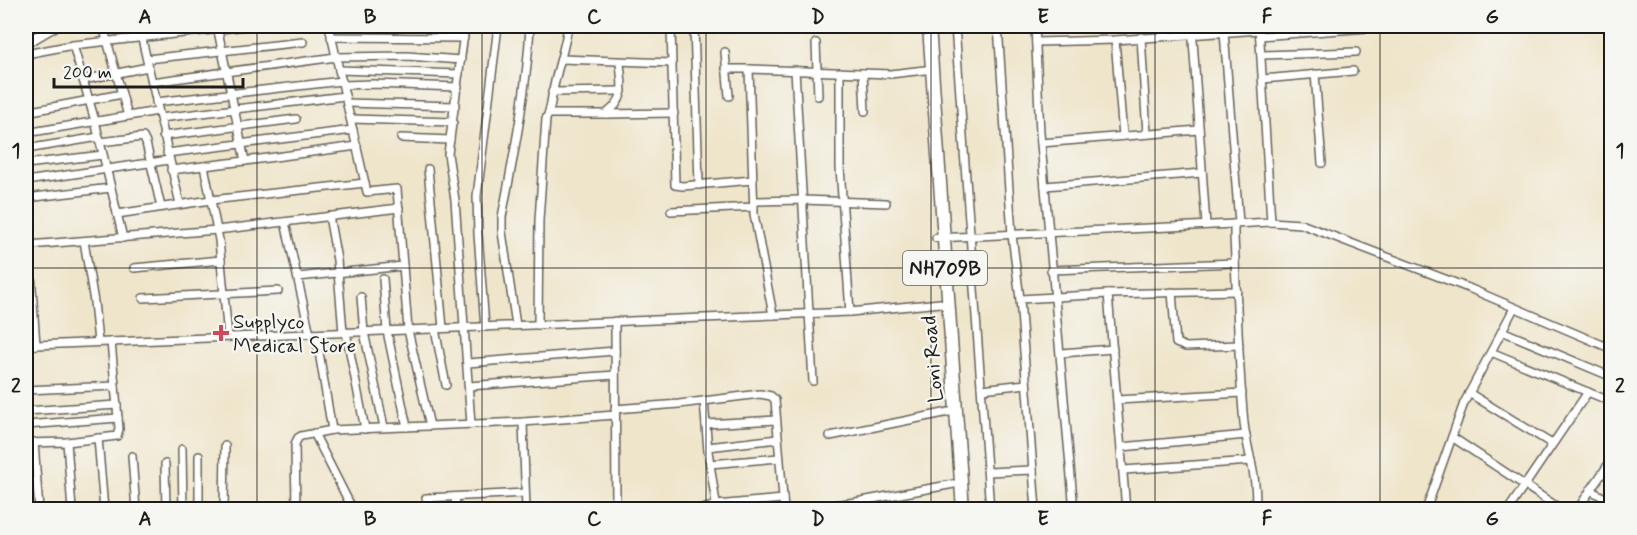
<svg xmlns="http://www.w3.org/2000/svg" width="1637" height="535" font-family="Mynerve,sans-serif">
<rect width="100%" height="100%" fill="#f6f6f2"/>
<filter id="ink" filterUnits="userSpaceOnUse"><feTurbulence type="fractalNoise" baseFrequency=".0167" numOctaves="2"/><feDisplacementMap in="SourceGraphic" scale="12" xChannelSelector="R" yChannelSelector="G"/><feConvolveMatrix kernelMatrix="1 2 1 2 8 2 1 2 1" color-interpolation-filters="sRGB"/></filter>
<filter id="wash" filterUnits="userSpaceOnUse"><feTurbulence type="fractalNoise" baseFrequency=".008" numOctaves="4" result="noise"/><feDisplacementMap in="SourceGraphic" scale="24" xChannelSelector="R" yChannelSelector="G"/><feGaussianBlur stdDeviation="1.35" result="paint"/><feColorMatrix in="noise" values="0 0 0 0 0 0 0 0 0 0 0 0 0 0 0 0 0 1.4 0 .05"/><feComposite in="paint" operator="in"/></filter>
<g filter="url(#wash)">
<rect width="100%" height="100%" fill="#efe5cb"/>
</g>
<g filter="url(#ink)">
<g fill="none" stroke-linecap="round" stroke-linejoin="round">
<g stroke="#666259" stroke-width="10">
<g id="street">
<polyline points="103,26 128,116"/>
<polyline points="139,26 180,204"/>
<polyline points="329,26 367,192 397,189 408,330 430,426"/>
<polyline points="465,26 448,154 455,200 471,424"/>
<polyline points="671,26 675,185 683,186 753,180"/>
<polyline points="694,26 699,185"/>
<polyline points="955,26 990,510"/>
<polyline points="998,26 1012,235 1020,299 1036,510"/>
<polyline points="1035,26 1040,133 1074,510"/>
<polyline points="1192,26 1206,225"/>
<polyline points="1224,32 1239,223"/>
<polyline points="1260,36 1368,28"/>
<polyline points="331,37 464,38"/>
<polyline points="1141,37 1147,134"/>
<polyline points="1115,40 1123,136"/>
<polyline points="1036,42 1115,40 1260,30"/>
<polyline points="816,43 818,96"/>
<polyline points="73,45 95,121 123,238"/>
<polyline points="725,52 729,96"/>
<polyline points="26,54 73,45 248,26"/>
<polyline points="1261,55 1356,52"/>
<polyline points="147,59 303,42"/>
<polyline points="561,59 672,63"/>
<polyline points="726,69 749,69 754,214 773,315"/>
<polyline points="749,69 890,74 925,70"/>
<polyline points="339,70 459,74"/>
<polyline points="795,70 813,381"/>
<polyline points="840,72 840,167 850,312"/>
<polyline points="863,73 865,111"/>
<polyline points="1315,74 1322,163"/>
<polyline points="1263,79 1353,71"/>
<polyline points="83,80 148,67"/>
<polyline points="152,82 336,57 407,56 461,60"/>
<polyline points="343,85 373,84 458,87"/>
<polyline points="552,92 622,91"/>
<polyline points="156,102 342,81"/>
<polyline points="347,103 455,106"/>
<polyline points="26,112 122,94"/>
<path d="M549,114H606C627,98 622,87 620,63"/>
<polyline points="606,114 674,113"/>
<polyline points="160,118 345,96"/>
<polyline points="351,119 453,122"/>
<polyline points="26,133 158,111"/>
<polyline points="163,136 296,119"/>
<polyline points="401,138 450,140"/>
<polyline points="100,142 143,137 146,143 161,207"/>
<polyline points="1041,143 1199,130"/>
<polyline points="26,149 99,137"/>
<polyline points="167,153 353,130"/>
<polyline points="245,161 357,146"/>
<polyline points="26,164 103,155"/>
<polyline points="204,166 219,240 228,337"/>
<polyline points="428,169 443,328"/>
<polyline points="171,170 245,161 217,26"/>
<polyline points="26,181 169,160"/>
<polyline points="1045,186 1202,173"/>
<polyline points="26,198 111,188"/>
<polyline points="754,201 803,200 886,203"/>
<polyline points="26,203 36,345 850,312 940,303 947,308"/>
<polyline points="671,211 754,207"/>
<polyline points="117,214 211,200 365,183"/>
<polyline points="329,216 337,260 343,332"/>
<polyline points="285,222 310,334"/>
<polyline points="1271,222 1301,224 1471,289 1612,349"/>
<polyline points="936,238 1234,224"/>
<polyline points="84,241 94,302 98,342"/>
<polyline points="29,245 217,230 399,208"/>
<polyline points="134,268 221,260"/>
<polyline points="1051,270 1235,263"/>
<polyline points="298,277 403,266"/>
<polyline points="383,279 387,331 407,427"/>
<polyline points="1172,292 1176,343 1186,347 1239,345"/>
<polyline points="1108,294 1126,510"/>
<polyline points="361,297 364,332 384,427"/>
<polyline points="143,298 278,291"/>
<polyline points="1020,299 1108,294 1237,291"/>
<polyline points="615,321 616,510"/>
<path d="M516,325L502,232V217C514,154 527,90 530,26"/>
<path d="M538,325L539,220L546,119C551,110 551,100 553,91C557,69 565,48 568,26"/>
<polyline points="485,327 478,234 477,196 498,26"/>
<polyline points="435,329 446,385"/>
<polyline points="1502,331 1612,377"/>
<polyline points="346,332 365,429"/>
<polyline points="316,334 332,430"/>
<polyline points="26,346 36,345"/>
<polyline points="1491,352 1612,402"/>
<polyline points="1061,353 1113,349"/>
<polyline points="468,363 615,351"/>
<polyline points="469,386 615,375"/>
<polyline points="982,389 1026,384"/>
<polyline points="26,390 115,386"/>
<polyline points="1469,393 1552,444"/>
<polyline points="1117,400 1242,393"/>
<polyline points="704,401 708,451 717,510"/>
<polyline points="615,409 679,404 760,394 771,396 775,400 784,510"/>
<polyline points="26,411 117,405"/>
<polyline points="523,422 526,510"/>
<polyline points="706,424 776,420"/>
<polyline points="26,425 118,418"/>
<polyline points="314,433 353,510"/>
<polyline points="830,436 949,412"/>
<polyline points="1452,437 1562,510"/>
<polyline points="98,438 104,510"/>
<polyline points="34,442 39,510"/>
<polyline points="67,442 72,510"/>
<polyline points="26,443 67,442 117,436 119,429 111,342"/>
<polyline points="708,447 778,439"/>
<polyline points="1122,447 1246,435"/>
<polyline points="182,449 183,510"/>
<polyline points="132,456 136,510"/>
<polyline points="199,456 199,510"/>
<polyline points="165,464 166,510"/>
<polyline points="710,464 779,458"/>
<polyline points="1124,470 1251,461"/>
<polyline points="988,472 1033,470"/>
<polyline points="1590,490 1612,502"/>
<polyline points="426,498 525,493"/>
<polyline points="455,498 457,510"/>
<polyline points="224,510 225,446"/>
<polyline points="296,510 295,444 298,438 301,436 332,430 523,422 615,415"/>
<polyline points="699,510 716,505 783,499"/>
<polyline points="793,510 856,502 954,484"/>
<path d="M1255,510C1259,480 1247,452 1244,423C1238,361 1237,298 1234,236V224L1271,222L1259,26"/>
<polyline points="1426,510 1464,403 1514,308"/>
<polyline points="1508,510 1588,392"/>
<polyline points="1577,510 1612,459"/>
</g>
</g>
<g stroke="#666259" stroke-width="12">
<polyline id="secondary" points="26,43 55,26"/>
</g>
<g stroke="#666259" stroke-width="15">
<polyline id="highway" points="929,26 963,510"/>
</g>
<use href="#street" stroke="#fff" stroke-width="7"/>
<use href="#secondary" stroke="#fff" stroke-width="9"/>
<use href="#highway" stroke="#fff" stroke-width="12"/>
</g>
</g>
<path fill="none" stroke="#1c1c1c" stroke-width="1.5" stroke-opacity="0.55" d="M257,26V510M482,26V510M706,26V510M931,26V510M1155,26V510M1380,26V510M26,268H1612"/>
<path fill="#d1495b" stroke="#f6f6f2" stroke-width="2" d="M218 324h6v6h6v6h-6v6h-6v-6h-6v-6h6z"/>
<g text-anchor="middle" stroke-width="4.5" stroke-linejoin="round" paint-order="stroke">
<rect fill="#f6f6f2" stroke="#5d5d5c" stroke-width="1.5" x="903" y="251" width="84" height="34" rx="4.5"/>
<g font-size="20" font-weight="bold" fill="#1c1c1c">
<text x="945" y="275">NH709B</text>
</g>
<g font-size="21" fill="#1c1c1c" stroke="#f6f6f2" text-anchor="start">
<text x="233" y="328">Supplyco<tspan x="233" dy="24">Medical Store</tspan></text>
</g>
<g font-size="21" fill="#1c1c1c" stroke="#f6f6f2">
<text transform="translate(932 359) rotate(-95)" y="7">Loni Road</text>
</g>
</g>
<rect width="1637" height="535" fill="none" stroke="#f6f6f2" stroke-width="66"/>
<path d="M54 78v9h189v-9" fill="none" stroke="#1c1c1c" stroke-width="3"/>
<text x="63" y="78" font-size="18" fill="#1c1c1c" stroke="#f6f6f2" stroke-width="4.5" paint-order="stroke">200 m</text>
<rect x="33" y="33" width="1571" height="469" fill="none" stroke="#1c1c1c" stroke-width="2"/>
<g font-size="20" text-anchor="middle" font-weight="bold" fill="#1c1c1c">
<text x="145" y="23">A</text>
<text x="370" y="23">B</text>
<text x="594" y="23">C</text>
<text x="818" y="23">D</text>
<text x="1043" y="23">E</text>
<text x="1267" y="23">F</text>
<text x="1492" y="23">G</text>
<text x="16" y="157">1</text>
<text x="1620" y="157">1</text>
<text x="16" y="392">2</text>
<text x="1620" y="392">2</text>
<text x="145" y="525">A</text>
<text x="370" y="525">B</text>
<text x="594" y="525">C</text>
<text x="818" y="525">D</text>
<text x="1043" y="525">E</text>
<text x="1267" y="525">F</text>
<text x="1492" y="525">G</text>
</g>
</svg>
